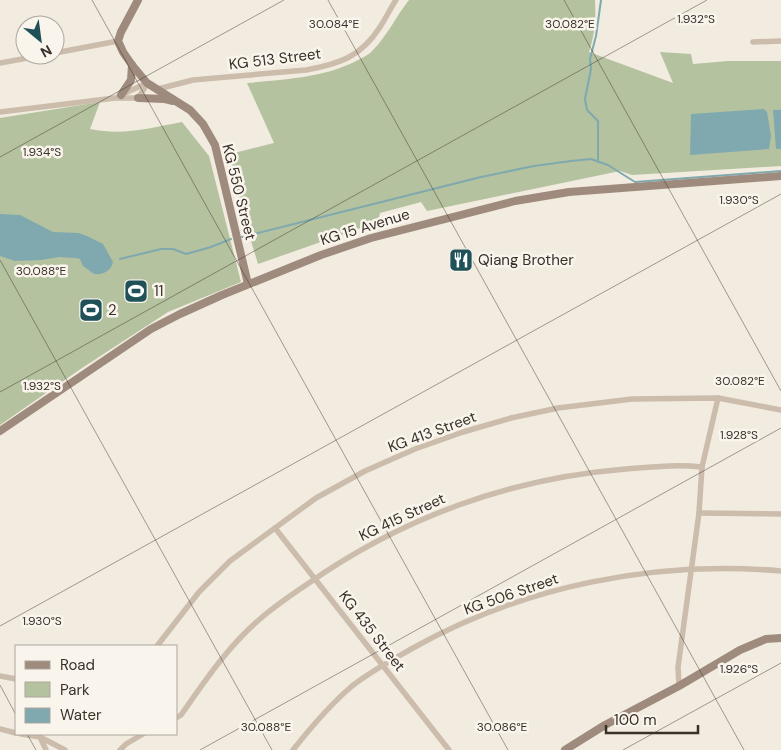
<svg xmlns="http://www.w3.org/2000/svg" width="781" height="750" font-family="'DM Sans',sans-serif">
<rect width="100%" height="100%" fill="#f2ebdf"/>
<g fill="#b4c29f">
<path d="M409,0H595C596,19 595,34 589,52L673,83L660,52L691,54L693,64L728,61H781V166L632,175L620,171L427,211L421,202L380,213L378,222L258,264L238,198L230,154L274,143L247,83C287,79 325,78 360,59C365,56 370,54 373,50C388,35 396,16 409,0Z"/>
<path d="M100,102L90,129C123,136 150,128 182,122L209,156L241,282L168,312L82,368L0,425V118Z"/>
</g>
<g fill="#7fa9af">
<polygon points="764,109 767,112 771,136 769,149 690,155 691,114"/>
<polygon points="773,110 781,110 781,149 776,149"/>
<path d="M0,214L20,215L53,232L79,233L87,236L103,244L113,262C111,271 103,275 94,274L83,266L80,259L76,258L59,257L41,260L15,261L0,256Z"/>
</g>
<g fill="none" stroke-linecap="round" stroke-linejoin="round">
<g stroke="#7fa9af" stroke-width="2">
<polyline points="598,162 598,121 587,110 585,99 591,69 590,59 596,36 601,0"/>
<polyline points="242,237 481,177 534,166 571,161 591,159 608,165 635,182 781,171"/>
<polyline points="120,259 161,249 173,249 186,254 211,247 231,239"/>
</g>
<g stroke="#cbbcab" stroke-width="5.5">
<polyline points="753,42 781,41"/>
<polyline points="55,53 118,41"/>
<polyline points="0,63 44,55"/>
<path d="M158,89L193,80L306,70C339,64 361,57 380,27C386,18 390,9 396,0"/>
<polyline points="121,95 147,83"/>
<polyline points="0,112 115,98 138,98 144,89 147,83"/>
<polyline points="699,513 781,514"/>
<polyline points="275,528 449,750"/>
<polyline points="157,646 199,592 230,561 316,498 365,471 415,449 463,432 511,418 558,408 632,399 718,398 781,410"/>
<polyline points="0,676 16,679"/>
<polyline points="679,686 678,667 699,513 702,467 718,398"/>
<path d="M176,718L181,715C205,681 228,646 260,619C275,606 290,596 306,585C401,518 510,478 626,469C652,467 676,464 702,467"/>
<polyline points="0,729 16,733"/>
<polyline points="21,734 40,737 65,750"/>
<polyline points="40,737 46,750"/>
<polyline points="120,750 126,744 143,734"/>
<path d="M293,750C311,727 330,705 352,686C371,671 392,660 413,648C524,586 654,560 781,571"/>
</g>
<g stroke="#9e8b7d" stroke-width="8">
<polyline points="138,0 121,32 118,41 123,52 132,65 147,83 190,110 203,124 215,145 248,284"/>
<polyline points="121,95 131,80 132,65"/>
<polyline points="138,98 165,99 173,101"/>
<polyline points="0,431 151,329 180,314 222,295 321,255 371,238 515,201 569,192 781,176"/>
<polyline points="565,750 605,725 679,686 740,650 766,639 781,638"/>
</g>
</g>
<path fill="none" stroke="#39302a" stroke-width="1" stroke-opacity="0.45" d="M92,0L508,750M328,0L744,750M564,0L781,391M0,157L284,0M0,260L272,750M0,392L707,0M0,626L781,194M0,685L16,715M27,734L36,750M200,750L781,428M623,750L781,663"/>
<defs>
<g id="restaurant-square" transform="scale(1.25)"><rect x="-9" y="-9" width="18" height="18" rx="4" fill="#205159" stroke="#faf5ec"/><path d="M-5-6h1v4h1v-4h1v4h1v-4h1v5L-1.5 .5V6h-2V.5L-5-1ZM5-6V6H3V1.5H1.5Q1.5-4 5-6Z" fill="#fff"/></g>
<g id="stadium-square" transform="scale(1.25)"><rect x="-9" y="-9" width="18" height="18" rx="4" fill="#205159" stroke="#faf5ec"/><path d="M0-5a6.5 5 0 1 0 0 10a6.5 5 0 1 0 0-10ZM-3.5-1.8h7v3.6h-7Z" fill="#fff"/></g>
</defs>
<g fill-rule="evenodd">
<use href="#restaurant-square" x="461" y="260"/>
<use href="#stadium-square" x="136" y="291"/>
<use href="#stadium-square" x="91" y="310"/>
</g>
<g text-anchor="middle" stroke-width="5" stroke-linejoin="round" paint-order="stroke">
<g font-size="15" fill="#39302a" stroke="#faf5ec">
<text transform="translate(275 59) rotate(-7)" y="5">KG 513 Street</text>
<text transform="translate(239 192) rotate(76)" y="5">KG 550 Street</text>
<text transform="translate(365 227) rotate(-17)" y="5">KG 15 Avenue</text>
<text transform="translate(432 432) rotate(-20)" y="5">KG 413 Street</text>
<text transform="translate(402 517) rotate(-25)" y="5">KG 415 Street</text>
<text transform="translate(511 594) rotate(-19)" y="5">KG 506 Street</text>
<text transform="translate(372 631) rotate(52)" y="5">KG 435 Street</text>
</g>
<g font-size="15" fill="#39302a" stroke="#faf5ec" text-anchor="start">
<text x="478" y="265">Qiang Brother</text>
<text x="154" y="296">11</text>
<text x="108" y="315">2</text>
</g>
</g>
<g font-size="12" text-anchor="middle" fill="#39302a" stroke="#faf5ec" stroke-width="5" stroke-linejoin="round" paint-order="stroke">
<text x="696" y="23">1.932°S</text>
<text x="334" y="28">30.084°E</text>
<text x="570" y="28">30.082°E</text>
<text x="42" y="156">1.934°S</text>
<text x="739" y="204">1.930°S</text>
<text x="41" y="275">30.088°E</text>
<text x="740" y="385">30.082°E</text>
<text x="42" y="390">1.932°S</text>
<text x="739" y="439">1.928°S</text>
<text x="42" y="625">1.930°S</text>
<text x="739" y="673">1.926°S</text>
<text x="266" y="731">30.088°E</text>
<text x="502" y="731">30.086°E</text>
</g>
<rect x="15" y="645" width="162" height="90" fill="#faf5ec" stroke="#ada69e"/>
<rect x="25" y="661" width="25" height="8" fill="#9e8b7d" stroke="#ada69e"/>
<text x="60" y="670" font-size="15" fill="#39302a">Road</text>
<rect x="25" y="682" width="25" height="15" fill="#b4c29f" stroke="#ada69e"/>
<text x="60" y="695" font-size="15" fill="#39302a">Park</text>
<rect x="25" y="708" width="25" height="15" fill="#7fa9af" stroke="#ada69e"/>
<text x="60" y="720" font-size="15" fill="#39302a">Water</text>
<g transform="translate(40 40) rotate(151)"><circle r="24" fill="#faf5ec" stroke="#ada69e"/>
<path d="M0-4L9 19L0 12L-9 19Z" fill="#205159"/>
<text y="-8" font-size="14" font-weight="bold" text-anchor="middle" fill="#39302a">N</text>
</g>
<path d="M606 725v8h92v-8" fill="none" stroke="#39302a" stroke-width="2.5"/>
<text x="614" y="725" font-size="15" fill="#39302a" stroke="#faf5ec" stroke-width="4" paint-order="stroke">100 m</text>
</svg>
